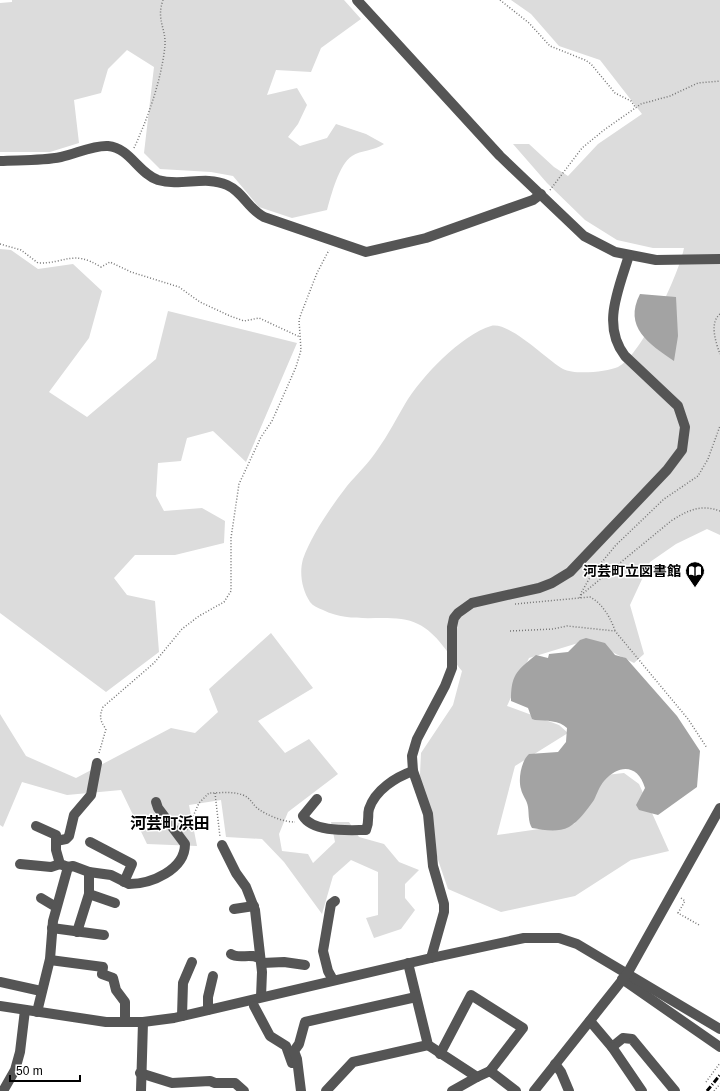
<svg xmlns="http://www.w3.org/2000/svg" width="720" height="1091" font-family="Helvetica,'Noto Sans JP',sans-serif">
<rect width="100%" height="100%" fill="#fff"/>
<g fill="#dcdcdc">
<path d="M12,0H344L361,19L321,48L311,72L276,70L267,95L297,88L307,105L298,124L288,137L300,146L327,138L336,124L366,134L384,144C374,151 361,150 352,156C339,164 331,196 327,210L292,218L259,207L233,176L211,172L160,169L144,153L154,67L127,50L108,69L101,93L74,100L79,143L50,152H0V3L12,2Z"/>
<path d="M511,0H720V535L707,529L676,544L650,562L630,605L644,654L634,663L588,640L529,658L507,706L559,725L568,733L515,766L497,835L574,824L606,775L624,773L639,784L669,851L631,860L575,896L501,912L448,889L437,857L419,796L421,753L453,705L462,671C449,655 437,633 418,624C393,611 354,626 323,610C318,608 313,606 310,602C302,590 299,573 303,559C312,534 331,507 347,486C357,474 369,463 378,449C388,435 396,419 405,404C421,377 461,335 491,326C509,321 547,360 563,369C574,375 607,372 618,367C641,356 679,274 684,248H653L617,240L585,220L547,183L513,144H529L554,167L568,176L598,144L642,114L600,60L559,46L531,14Z"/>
<polygon points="0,249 11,250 38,269 73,264 102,291 89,338 49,392 87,417 156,359 168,311 297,343 246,462 213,431 187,438 181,461 158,463 156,496 164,511 202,508 225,521 224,543 175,555 135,555 114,578 127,595 155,601 159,652 106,692 0,613"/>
<polygon points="271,633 313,688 258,721 285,753 309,739 338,774 288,812 279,834 282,851 308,854 313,863 335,842 331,822 349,822 359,837 384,844 399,862 419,870 405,884 405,898 415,910 401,929 374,938 366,918 378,915 378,872 351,860 333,876 322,914 284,862 262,839 226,837 221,800 189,805 197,846 147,844 121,790 67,795 22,782 3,827 0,825 0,714 26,756 76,778 171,728 195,733 218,712 209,689"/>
</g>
<g fill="#a3a3a3">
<path d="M640,294L676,297L678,336L674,361C649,344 623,327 640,294Z"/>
<path d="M586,638L605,643L615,655L626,658L677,716L700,751L697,787L658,815L639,810L636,805L645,788C638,764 619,764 604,781C599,787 597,794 594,800C587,810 579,821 569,827C557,833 544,830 532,828C528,822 529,813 528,807C527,800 522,795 521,789C518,780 521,761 529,754L558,752L566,742L567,728C559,720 547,721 535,720L532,719L528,708L511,701C511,675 516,671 536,655L548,658L549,654L568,652L580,640Z"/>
</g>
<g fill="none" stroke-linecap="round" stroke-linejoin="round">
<g stroke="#777" stroke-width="1.5" stroke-dasharray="1 2" stroke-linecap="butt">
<polyline points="500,0 529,23 550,46 585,60 591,64 615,93 631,101 636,108"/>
<path d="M134,148C148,118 162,78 165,45C166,28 156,20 163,0"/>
<polyline points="550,190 582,148 604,130 641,104 670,96 698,83 720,81"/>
<path d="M0,244L21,250L38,263C65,264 72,249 101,267L110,262L131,272L179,287L200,302L230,316L244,321L259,318L300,337"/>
<path d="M720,314C709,323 716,343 720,354"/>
<path d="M581,595L671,521C688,510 701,504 720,511"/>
<polyline points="580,598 581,593 592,574 616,545 664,499 698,476 708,459 720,426"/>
<path d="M515,604L590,597C602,603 611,618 615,631"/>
<polyline points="510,631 553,629 567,626 615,631 688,719 707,748"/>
<path d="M99,753L106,729C100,721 99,716 103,707L154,663L182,629L199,616L224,602L231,591V538L239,484L261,437L272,421L296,367L301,350L299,320L301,314L317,273L329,250"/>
<polyline points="215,793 220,837"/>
<path d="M187,830L199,803L209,793C220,793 232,791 243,795C250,798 252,803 257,808C266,815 283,822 295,822"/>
<polyline points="681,898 685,901 678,913 699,925"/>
<polyline points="706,1082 720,1063"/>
<polyline points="714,1091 720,1084"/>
</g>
<g stroke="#555" stroke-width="10">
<polyline points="357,0 500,156 584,236 615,252 656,260 720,259"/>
<path d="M0,161C20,160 41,161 61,157C76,154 93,145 108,146C130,148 138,173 158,180C181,187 205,175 227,185C243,192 248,209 264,217L366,252L426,238L533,200L541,194"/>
<path d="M317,799L303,816C313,833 350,830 366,830C370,820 367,816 369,809C375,790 396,777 413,771"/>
<polyline points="36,826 56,835 56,841"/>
<polyline points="90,842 132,864 124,882"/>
<polyline points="222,845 236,873 246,887 255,910 262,972 261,997"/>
<polyline points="20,864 51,867 60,864"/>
<path d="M68,867L73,866L89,872L111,875L129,884C151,884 185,870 185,844L158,808L156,802"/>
<polyline points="89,894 115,903"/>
<polyline points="41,898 56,907"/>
<polyline points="234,909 254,906"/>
<polyline points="52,928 104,935"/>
<polyline points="77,932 89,894 89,872"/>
<path d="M231,954C239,960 252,952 260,959"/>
<path d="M431,958L444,912V904L433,866L428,814L413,771L412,756L417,739L445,686L452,668V627L454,618L458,613L472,603L539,588L552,583L570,572L667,470L682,450L685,427L678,406L625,356C601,325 619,289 629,255"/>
<polyline points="50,960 103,967 102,974 113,978 116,990 125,1002 125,1022"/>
<polyline points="262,963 284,962 305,965"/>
<polyline points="408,963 428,1045 477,1077 490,1071 516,1091"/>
<polyline points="622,979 720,1047"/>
<polyline points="333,980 328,971 323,951 331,904 335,901"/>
<polyline points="0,982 41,991"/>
<polyline points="0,1006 106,1022 143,1022 174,1018 431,958 524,938 559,938 577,944 720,1029"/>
<polyline points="254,1006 270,1036 286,1046 292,1063"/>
<polyline points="208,1010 208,997 213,976"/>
<polyline points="37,1012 50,959 53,921 68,867 60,864 56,850 56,841 66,839 69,836 74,815 91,795 97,763"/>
<polyline points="182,1016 183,983 192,962"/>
<polyline points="590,1021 612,1047 623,1038 632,1039 675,1091"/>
<polyline points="612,1047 642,1091"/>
<polyline points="440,1054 471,995 523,1028 490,1071"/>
<polyline points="555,1064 561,1072 569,1091"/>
<polyline points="140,1073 172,1083 210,1081 215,1083 235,1083 244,1091"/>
<polyline points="3,1091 15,1070 20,1052 25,1010"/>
<polyline points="141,1091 143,1022"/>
<polyline points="301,1091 297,1059 294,1051 299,1044 305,1022 416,997"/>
<polyline points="326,1091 353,1062 428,1045"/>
<polyline points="452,1091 477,1077"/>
<polyline points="534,1091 627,974 720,808"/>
</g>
<polyline stroke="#000" stroke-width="3" stroke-dasharray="6 2 1 2" stroke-linecap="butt" points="707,1091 720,1075"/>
</g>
<defs>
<g id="library-pin" transform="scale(1)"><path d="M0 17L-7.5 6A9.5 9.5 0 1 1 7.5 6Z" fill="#000" stroke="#fff"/><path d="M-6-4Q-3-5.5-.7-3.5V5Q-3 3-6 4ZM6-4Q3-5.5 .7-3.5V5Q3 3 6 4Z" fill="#fff"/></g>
</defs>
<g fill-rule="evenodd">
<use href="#library-pin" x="695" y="571"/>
</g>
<g text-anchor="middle" stroke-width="3" stroke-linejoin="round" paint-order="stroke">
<g font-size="14" font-weight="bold" fill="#000" stroke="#fff" text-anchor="end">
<text x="681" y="576">河芸町立図書館</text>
</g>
<g font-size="16" font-weight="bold" fill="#000" stroke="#fff">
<text x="170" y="829">河芸町浜田</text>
</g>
</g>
<path d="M10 1075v6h70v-6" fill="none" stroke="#000000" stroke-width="2"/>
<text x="16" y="1075" font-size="12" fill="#000000" stroke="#ffffff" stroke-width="3" paint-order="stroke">50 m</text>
</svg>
